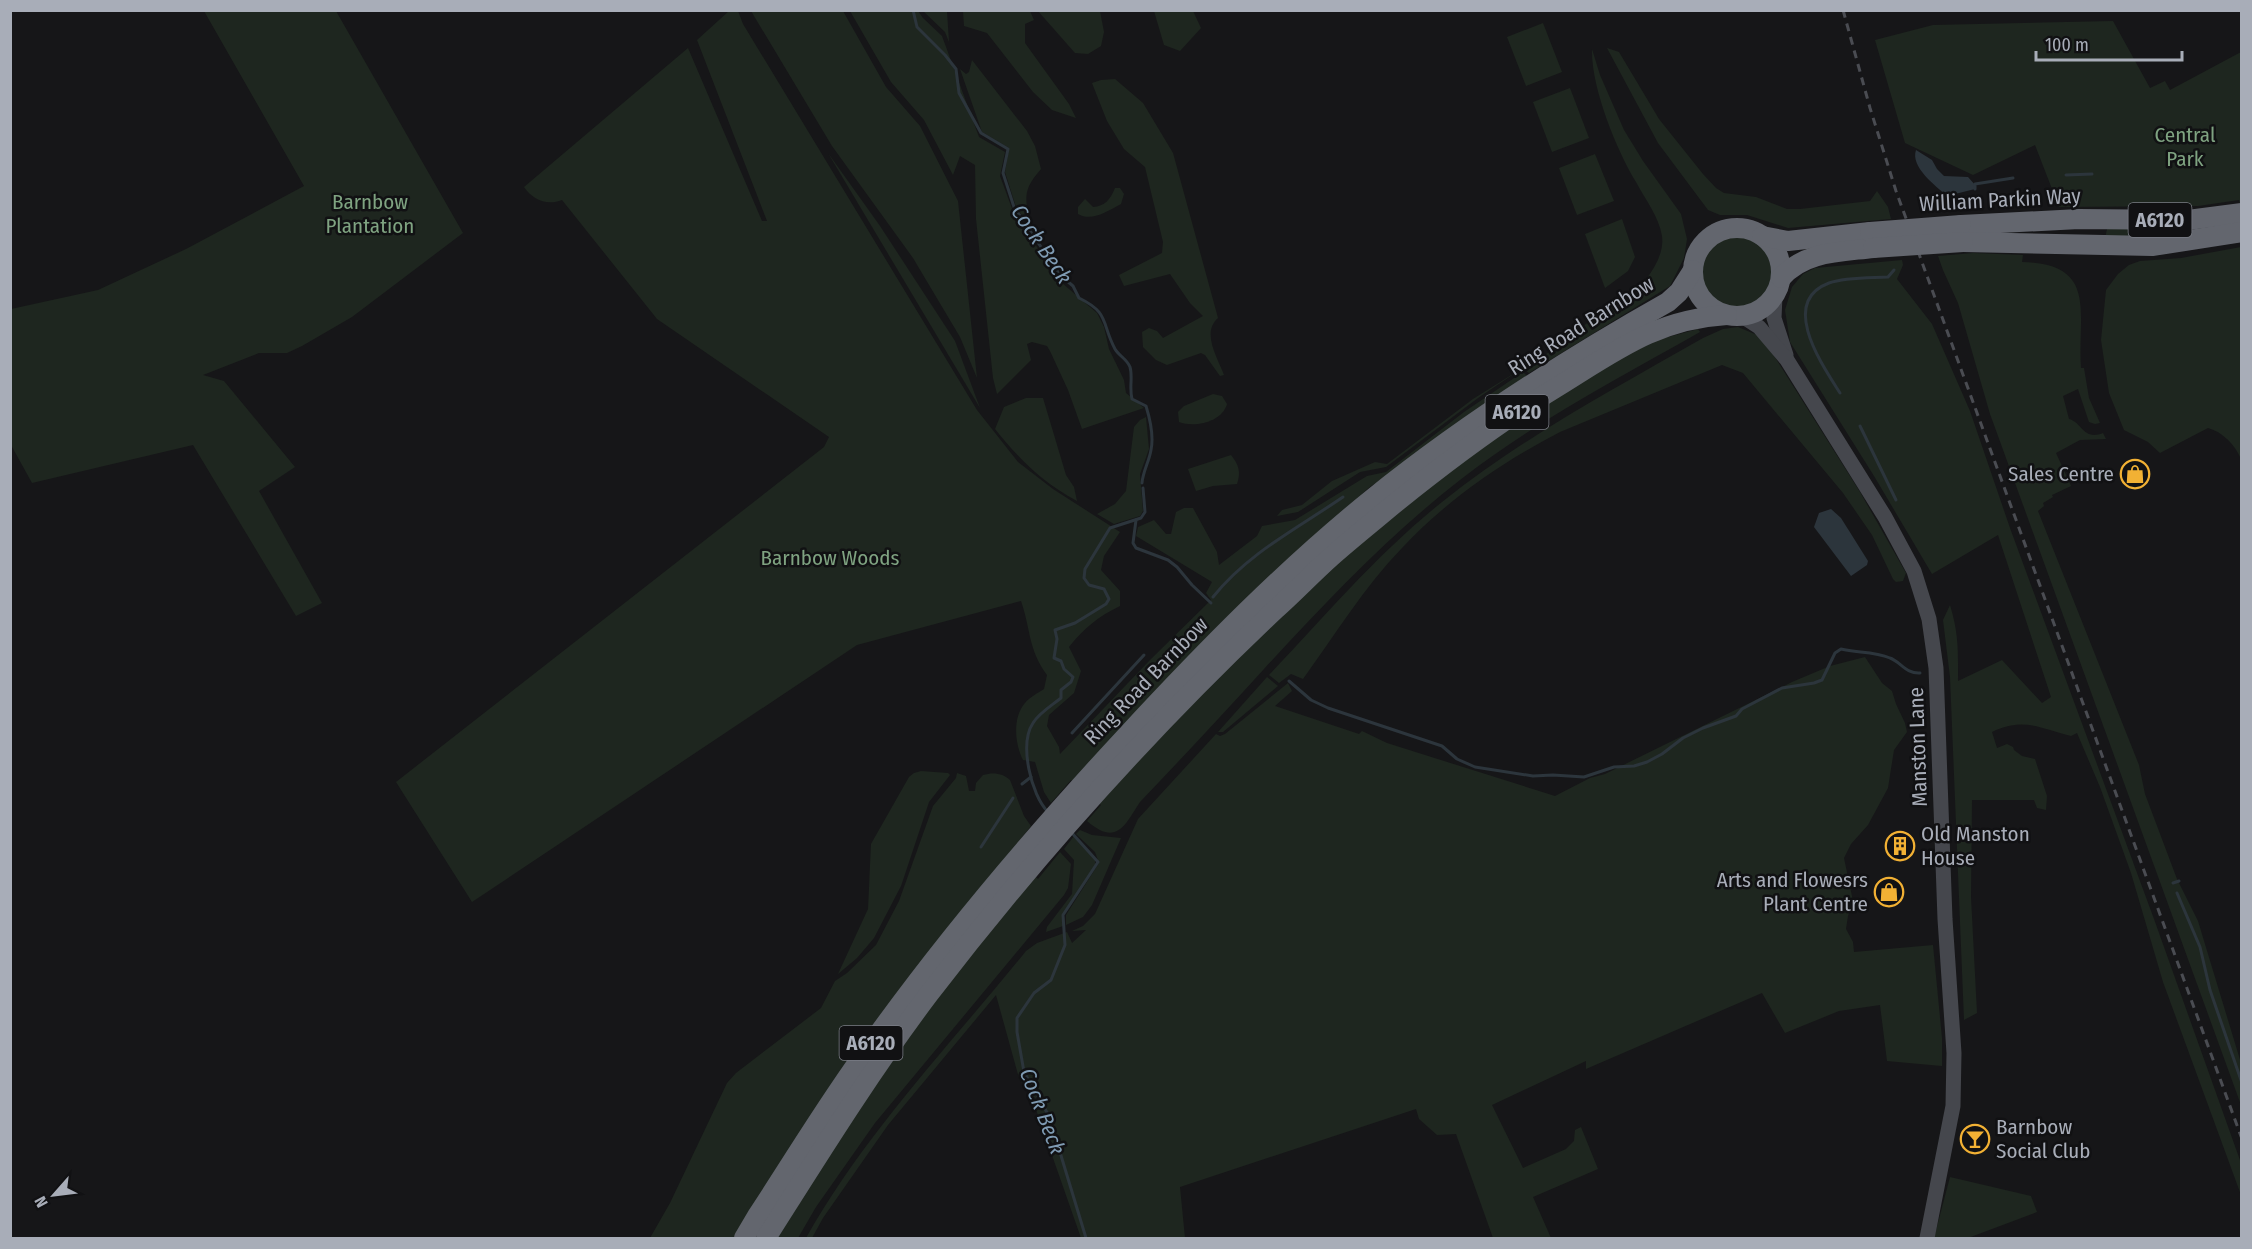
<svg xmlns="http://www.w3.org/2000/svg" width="2252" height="1249" font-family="'Fira Sans Condensed',sans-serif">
<rect width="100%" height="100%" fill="#161618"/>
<g fill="#1e261f">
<polygon points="204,11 336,11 463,233 352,317 302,346 287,353 259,353 203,375 224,381 295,467 259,491 322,603 296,616 193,445 32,483 11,445 11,309 98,290 186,249 304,186"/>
<path d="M729,11H738L743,24L977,410L1018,462L1053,489L1120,532L1104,556L1101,570L1120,591V606C1099,616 1083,629 1069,647L1081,671L1074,693L1049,715L1047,726L1059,747L1060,754L1150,660L1211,600L1206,593L1212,582L1136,536L1138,527L1154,520L1166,534H1171L1176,512L1184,508H1193L1217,552L1219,565L1257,536L1262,526L1295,520L1367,476L1386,472L1464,412L1523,372L1528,377L1390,479C1376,480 1361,491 1356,505L1075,783L1071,780L1051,803L1044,792L1035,762L1023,760C1015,744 1012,718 1025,703C1030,697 1038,693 1044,689L1047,675C1028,649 1031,630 1021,601L857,645L472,902L396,782L824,447L829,437L657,319L562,200C547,206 533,200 524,187L688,48L762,221H767L697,40Z"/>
<polygon points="751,11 843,11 886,87 920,126 958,201 977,378 960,337 913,258 832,146"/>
<polygon points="850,11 918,11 923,18 942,36 979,137 1005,152 1000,176 1014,214 1062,283 1097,313 1104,327 1109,349 1124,380 1126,393 1144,408 1082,429 1068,390 1050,351 1047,346 1032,342 1027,344 1031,360 997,394 993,378 976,219 975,165 960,156 953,175 924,120 891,82"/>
<polygon points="923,11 947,11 949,42 945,32"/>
<polygon points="963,11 1030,11 1034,20 1025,24 1025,43 1069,104 1076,118 1052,110 1033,92 987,33 964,26"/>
<polygon points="1038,11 1100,11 1104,32 1101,46 1088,54 1075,53"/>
<polygon points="1154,11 1193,11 1201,28 1180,51 1164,45"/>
<polygon points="2113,21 2150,88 2165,81 2170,90 2241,52 2241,208 2239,200 2198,206 2059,207 2035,145 1973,175 1905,143 1875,40 1933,25"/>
<polygon points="1543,23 1562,72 1526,86 1507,37"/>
<polygon points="1607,48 1619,52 1659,119 1703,174 1716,188 1724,193 1756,197 1787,209 1800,209 1870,201 1877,191 1888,207 1891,219 1788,228 1747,215 1720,215 1708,210 1658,143"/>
<path d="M1592,49L1600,75L1624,130L1643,161L1681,214L1687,239L1684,258L1670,286L1529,373L1525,370L1647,278C1656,266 1664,251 1662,236C1659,217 1645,199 1636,182C1616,149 1591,87 1592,49Z"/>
<path d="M972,60L1027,131L1035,146L1041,169C1021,192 1026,198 1030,226L1016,207L1005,172L1009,148L982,132L960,69L966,74L969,72Z"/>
<path d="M1115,79L1143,103L1173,153L1218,318C1201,333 1218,358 1224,375L1220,376L1205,355L1201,353L1167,365L1156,360L1143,347L1142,332L1149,328L1157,331L1163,338L1203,316L1190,303L1170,274L1124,286L1119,275L1162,253L1163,242L1145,167L1124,149L1107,121L1092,83L1101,80Z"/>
<polygon points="1570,88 1589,138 1552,152 1533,102"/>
<polygon points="828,153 880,226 955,341 980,408"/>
<polygon points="1595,154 1614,201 1577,215 1559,168"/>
<path d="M1115,188H1120L1124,194L1121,204C1108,211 1092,222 1078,214V207L1085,199L1093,207C1105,206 1110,200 1115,188Z"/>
<polygon points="1622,219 1635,257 1628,271 1605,288 1585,234"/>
<polygon points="2209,227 2179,236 2105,239 2107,229"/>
<circle cx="1737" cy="272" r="38"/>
<path d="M2241,247V459C2235,445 2223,432 2208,428L2160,453L2148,442L2124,430L2109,393L2101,340L2106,290L2118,274L2129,265L2140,261L2181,258Z"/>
<path d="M1973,253L2023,255L2022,262C2099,264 2077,313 2081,368H2084L2089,398L2100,423L2095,424L2089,422L2078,389L2063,396L2069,419C2082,422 2083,441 2103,433L2106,439L2080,440L2056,453L2071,486L2052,495L2053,497L2043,503L2044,506L2038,511L2139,765L2145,794L2177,879L2198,921L2241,1063V1105L1990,414L1958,303L1943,270L1938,256Z"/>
<path d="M1902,260L1903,265L1897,279L1932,324L1970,411L2010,528L2154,919L2241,1163V1195L2163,982L2131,873L2100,787L2077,733L2071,736C2040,728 2023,717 1992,732L1997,748L2007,744L2013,747L2014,750L2022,756L2035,759L2047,796L2046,810L2037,808L2034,800H1972L1971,897L1977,1013L1964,1020L1950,677L1943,620L1950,605C1959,635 1958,650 1958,681L2002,660L2042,703L2051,697L1998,535L1932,574L1874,476L1790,342L1785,310L1792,287L1803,274L1815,268Z"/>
<path d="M1738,327L1757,335L1766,343L1860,492L1906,573L1903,581L1896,582L1893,579L1872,535L1843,493L1743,373L1722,365L1560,432C1502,462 1447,500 1402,548C1364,587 1335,635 1303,679L1291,674L1279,683L1269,675C1325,616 1378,553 1442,502C1523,437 1614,389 1703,338L1723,329Z"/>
<path d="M1698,329L1700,332C1619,378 1534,422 1460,480C1388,536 1326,602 1264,669C1223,714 1182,758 1140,802C1124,827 1116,846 1087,821L1101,805L1097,801L1297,596L1483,444L1635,346Z"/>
<polygon points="1521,369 1478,398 1386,467 1360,472 1298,512 1277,516 1282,510 1302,505 1332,481 1375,462 1387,464 1473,399"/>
<path d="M1213,394L1222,396L1227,404C1222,422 1195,428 1179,422L1178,412L1184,406Z"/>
<path d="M1026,398H1043L1066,475L1074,487L1077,501C1041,481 1020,460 995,429L1004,407Z"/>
<polygon points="1146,417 1149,449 1140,474 1143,511 1140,516 1114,524 1097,514 1115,504 1126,491 1134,427 1140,420"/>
<path d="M1231,455C1239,465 1241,472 1237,484L1213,486L1196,491L1188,469Z"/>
<path d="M1865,657L1882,683L1892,691L1896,704L1905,723L1907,732L1894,750L1888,788L1868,825L1851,844L1844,858L1853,901L1848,916L1846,929L1853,942L1854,952L1933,945L1942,1038V1066L1887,1061L1880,1005L1839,1011L1785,1033L1762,993L1586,1069V1061L1492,1105L1523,1168L1566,1149L1574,1141L1575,1130L1581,1127L1598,1169L1533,1197L1551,1238H1493L1456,1134L1437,1135L1419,1119L1416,1109L1180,1187L1185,1238H1081L1033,1101L1019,1078L996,995L888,1125L823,1218L812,1238H806C865,1133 950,1045 1026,951L1037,943L1067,932L1072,943L1086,930L1072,931L1083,926L1095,914L1138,819L1216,734L1220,736L1225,734L1288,683L1292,691L1275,706L1359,734L1362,731L1387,743L1555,796L1590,778L1605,774L1792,682L1830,666Z"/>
<polygon points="1267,677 1278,686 1223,732 1218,732"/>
<polygon points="921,771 948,773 950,775 929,802 901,886 874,938 857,958 838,974 868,909 871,844 909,777 914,773"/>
<path d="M957,773L966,776L969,791H975L976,783L983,775C993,772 1003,773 1010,780L1024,816L1031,826L1009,854L740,1238H650L670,1203L727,1083L736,1073L821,1008L835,981L847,973L876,945L899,901L933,806L956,778Z"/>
<polygon points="1080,830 1092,835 1121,838 1092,905 1083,917 1066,925 1066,915 1099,863 1095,852 1076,834"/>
<polygon points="1074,836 1095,858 1095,865 1063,915 1063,926 1046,932 1047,927 1072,894 1074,860 1064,849"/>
<polygon points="1060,852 1071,864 1068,888 1064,895 875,1123 816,1207 798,1238 773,1238 793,1205 943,987 1035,876 1038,879"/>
<polygon points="1950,1177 2031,1196 2037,1212 1968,1238 1934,1238"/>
</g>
<g fill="#2c353c">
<path d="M1916,150L1932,160L1937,169L1944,176L1968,177L1976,186L1975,189L1947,196C1936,186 1910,167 1916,150Z"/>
<polygon points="1831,509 1841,518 1868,561 1867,565 1851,576 1814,527 1819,513"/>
</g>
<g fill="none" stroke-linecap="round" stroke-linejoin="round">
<g stroke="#2c353c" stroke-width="3">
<path d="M913,10L917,27L945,55L956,69L959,93L981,133L1008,149L1003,173L1014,207L1060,275L1073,286L1079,298C1110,313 1101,323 1115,349C1119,356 1127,359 1130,367C1133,377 1129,388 1132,399L1146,406C1150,419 1154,436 1151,450C1149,462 1143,471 1142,483"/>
<polyline points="2066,175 2092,174"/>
<polyline points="1975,189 1975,184 2013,178"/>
<path d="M1840,393C1823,366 1778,302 1829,283C1846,277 1870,278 1888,277L1894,270"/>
<polyline points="1860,426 1896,500"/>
<polyline points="1136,520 1133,543 1136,548 1168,560 1177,567 1192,585 1211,603"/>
<path d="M1213,597C1248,553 1298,528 1343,497"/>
<path d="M1289,681L1311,700L1328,708L1442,746L1457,759L1475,767L1533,776L1553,775L1584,777L1614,767L1634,766L1647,762L1662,754L1683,738L1703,728L1736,716L1742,709L1782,688L1814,683L1822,680L1835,653L1841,649C1857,653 1874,651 1890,658C1901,662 1906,674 1920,673"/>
<polyline points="1072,733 1144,655"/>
<polyline points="1022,784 1031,777"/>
<path d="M1048,812C1031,795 1019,744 1033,723C1039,713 1051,706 1061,698V690L1071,682L1073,677L1064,669L1061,661L1054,658L1057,639L1055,630L1075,623L1106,604L1109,599L1104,589L1089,585L1084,578L1085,569L1110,528L1141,518L1145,512L1143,488"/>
<polyline points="1071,832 1098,862 1063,915 1065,945 1051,980 1034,993 1017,1018 1017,1032 1024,1072 1049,1116 1086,1238"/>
<polyline points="981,847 1013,798"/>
<polyline points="2173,883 2179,881"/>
<polyline points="2177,893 2200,947 2210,990 2242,1083"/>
</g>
<g stroke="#45474d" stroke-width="15">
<polyline points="1775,296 1774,318 1786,355"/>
<polyline points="1742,316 1759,327 1787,360 1885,517 1914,571 1929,619 1936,668 1945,919 1954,1053 1953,1106 1927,1238"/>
</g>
<g stroke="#63666e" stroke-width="20">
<polyline points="1961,225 2079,219 2188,220 2242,213"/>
<circle cx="1737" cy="272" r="44"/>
<polyline points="1762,236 1788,241 1870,232"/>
<polyline points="1963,242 2152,246 2242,232"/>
<path d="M1781,278C1804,251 1841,252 1873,248"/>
<path d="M744,1238L757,1216C794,1160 829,1101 869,1047C948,936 1036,833 1128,734C1205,651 1285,569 1373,498C1465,424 1565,360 1668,302L1679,292L1693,270"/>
<path d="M766,1238C818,1156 870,1072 929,994C1034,857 1150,728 1276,609C1295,592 1312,574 1331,557C1349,541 1369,525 1388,509C1441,466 1496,424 1554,389C1613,353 1655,319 1727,315"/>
</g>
<polyline stroke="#4a4c52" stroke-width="3" stroke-dasharray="8 6" stroke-linecap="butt" points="1843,10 1870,108 1896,191 2242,1139"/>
<g stroke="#63666e" stroke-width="20">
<polyline points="1870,232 1961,225"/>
<polyline points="1873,248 1963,242"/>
</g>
</g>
<defs>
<g id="shop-ring" transform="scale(1.5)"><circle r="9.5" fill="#111113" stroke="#f2b134" stroke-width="1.5"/><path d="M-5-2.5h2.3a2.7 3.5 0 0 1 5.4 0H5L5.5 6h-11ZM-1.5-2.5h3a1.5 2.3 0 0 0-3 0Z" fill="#f2b134"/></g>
<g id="building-ring" transform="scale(1.5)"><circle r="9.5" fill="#111113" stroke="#f2b134" stroke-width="1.5"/><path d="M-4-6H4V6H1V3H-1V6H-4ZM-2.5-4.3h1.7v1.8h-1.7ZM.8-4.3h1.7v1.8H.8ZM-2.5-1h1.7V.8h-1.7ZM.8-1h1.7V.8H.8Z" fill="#f2b134"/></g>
<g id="bar-ring" transform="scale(1.5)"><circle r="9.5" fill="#111113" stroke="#f2b134" stroke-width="1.5"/><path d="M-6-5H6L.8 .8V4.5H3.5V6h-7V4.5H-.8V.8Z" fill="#f2b134"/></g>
</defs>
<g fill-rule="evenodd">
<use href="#shop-ring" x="2135" y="474"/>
<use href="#building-ring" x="1900" y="846"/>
<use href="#shop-ring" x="1889" y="892"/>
<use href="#bar-ring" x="1975" y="1139"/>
</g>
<g text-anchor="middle" stroke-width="5" stroke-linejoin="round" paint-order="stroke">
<g fill="#111113" stroke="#7b7e86" stroke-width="1.5">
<rect x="2128.5" y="203" width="63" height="34" rx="4.5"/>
<rect x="1485.5" y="395" width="63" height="34" rx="4.5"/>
<rect x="839.5" y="1026" width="63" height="34" rx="4.5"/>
</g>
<g font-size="20" font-weight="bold" fill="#a8adb8">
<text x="2160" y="227">A6120</text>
<text x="1517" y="419">A6120</text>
<text x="871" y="1050">A6120</text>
</g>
<g font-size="21" fill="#7fa381" stroke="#111113">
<text x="2185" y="142">Central<tspan x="2185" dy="24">Park</tspan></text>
<text x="370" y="209">Barnbow<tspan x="370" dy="24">Plantation</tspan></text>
<text x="830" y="565">Barnbow Woods</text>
</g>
<g font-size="21" fill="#a8adb8" stroke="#111113">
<text transform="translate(2000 200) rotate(-3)" y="7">William Parkin Way</text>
<text transform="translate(1581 326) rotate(-32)" y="7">Ring Road Barnbow</text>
<text transform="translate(1146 681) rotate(-46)" y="7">Ring Road Barnbow</text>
<text transform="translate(1918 747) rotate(-92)" y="7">Manston Lane</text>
</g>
<g font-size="21" fill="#a8adb8" stroke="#111113" text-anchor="end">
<text x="2114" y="481">Sales Centre</text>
<text x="1921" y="841" text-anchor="start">Old Manston<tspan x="1921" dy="24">House</tspan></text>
<text x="1868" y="887">Arts and Flowesrs<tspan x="1868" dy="24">Plant Centre</tspan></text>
<text x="1996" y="1134" text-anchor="start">Barnbow<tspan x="1996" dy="24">Social Club</tspan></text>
</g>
<g font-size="22" font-style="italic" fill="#7f9bb3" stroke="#111113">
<text transform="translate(1042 244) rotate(56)" y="8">Cock Beck</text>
<text transform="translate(1043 1111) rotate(69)" y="8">Cock Beck</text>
</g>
</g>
<rect width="2252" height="1249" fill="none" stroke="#a8adb8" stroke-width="24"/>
<g transform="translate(54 1195) rotate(242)" stroke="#111113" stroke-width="4.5" paint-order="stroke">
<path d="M0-4.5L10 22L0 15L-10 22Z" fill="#a8adb8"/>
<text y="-9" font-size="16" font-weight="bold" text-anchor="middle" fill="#a8adb8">N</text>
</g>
<path d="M2036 51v9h146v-9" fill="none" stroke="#a8adb8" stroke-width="3"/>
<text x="2045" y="51" font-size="18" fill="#a8adb8" stroke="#111113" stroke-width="4.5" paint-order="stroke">100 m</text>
</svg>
